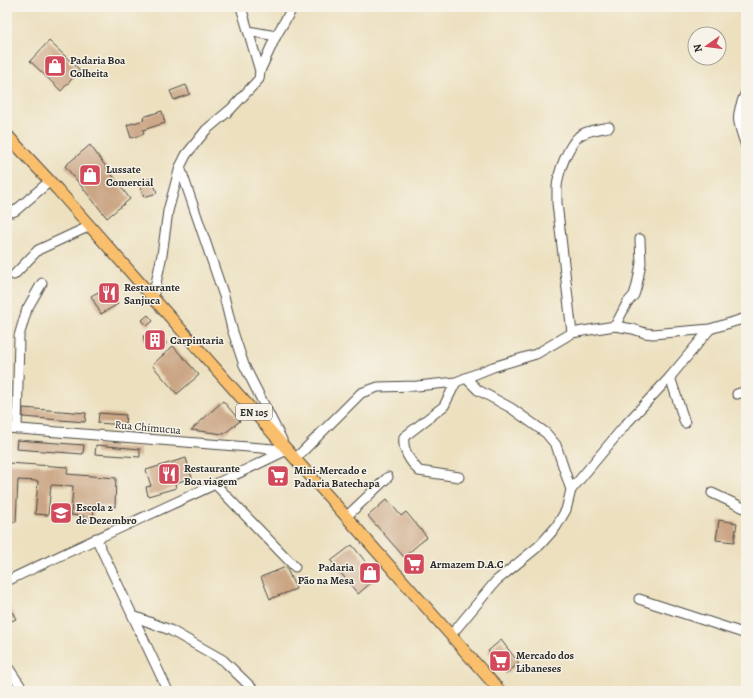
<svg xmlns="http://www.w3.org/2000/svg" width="753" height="698" font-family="Alegreya,serif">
<rect width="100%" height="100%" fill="#f7f3e8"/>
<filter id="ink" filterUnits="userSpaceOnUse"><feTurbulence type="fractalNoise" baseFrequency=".025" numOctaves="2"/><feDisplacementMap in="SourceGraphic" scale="8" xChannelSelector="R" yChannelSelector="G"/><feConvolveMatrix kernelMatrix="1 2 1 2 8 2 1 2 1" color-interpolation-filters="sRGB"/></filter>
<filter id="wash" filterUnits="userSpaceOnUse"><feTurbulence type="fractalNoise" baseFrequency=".012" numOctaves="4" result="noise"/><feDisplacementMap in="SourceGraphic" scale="16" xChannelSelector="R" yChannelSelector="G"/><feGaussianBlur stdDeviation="0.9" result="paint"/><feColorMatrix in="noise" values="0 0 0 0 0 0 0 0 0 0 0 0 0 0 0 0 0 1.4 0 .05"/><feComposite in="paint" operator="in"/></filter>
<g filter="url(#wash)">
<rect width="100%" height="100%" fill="#ece0bf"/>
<g id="blocks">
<g fill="#cba685">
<polygon points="49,41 80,70 61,91 30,61"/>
<polygon points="186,85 190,94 174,100 170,91"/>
<polygon points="162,111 165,123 143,130 144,134 131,138 127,125 144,120 143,117"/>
<polygon points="90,145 130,199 107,218 65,166"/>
<polygon points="152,178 157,193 144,197 139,182"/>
<polygon points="109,286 118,304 101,314 91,296"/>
<polygon points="148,315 153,321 147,326 142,320"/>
<polygon points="162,331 166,344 147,350 143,336"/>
<polygon points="173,346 199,375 177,394 152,365"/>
<polygon points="223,401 240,421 224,434 191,430"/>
<polygon points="23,408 86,413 85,422 23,417"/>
<polygon points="99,413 126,415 125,425 98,423"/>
<polygon points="17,440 84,445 83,454 16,449"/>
<polygon points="96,445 140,449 140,457 95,454"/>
<polygon points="186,458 192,478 175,483 176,488 148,496 146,487 151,486 146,470"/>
<polygon points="7,463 68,467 67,474 116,478 115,507 94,505 93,520 84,520 84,516 71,515 73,486 51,485 48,515 35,514 38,481 18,480 16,522 7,521"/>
<polygon points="281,468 286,478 275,484 270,474"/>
<polygon points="387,499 401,516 406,512 427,537 404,557 368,516"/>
<polygon points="719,520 737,523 734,542 716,540"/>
<polygon points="352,545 378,577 358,594 331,561"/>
<polygon points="286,567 296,589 270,599 261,577"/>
<polygon points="7,602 16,619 7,623"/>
<polygon points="501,640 519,663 506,674 488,651"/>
</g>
</g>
</g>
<g filter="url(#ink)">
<use href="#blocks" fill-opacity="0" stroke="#484641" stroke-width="1"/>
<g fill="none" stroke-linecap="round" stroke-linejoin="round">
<g stroke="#484641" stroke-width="11">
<g id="minor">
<polyline points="241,7 260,71"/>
<polyline points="248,31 276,36"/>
<path d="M746,92C735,116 737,121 746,146"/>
<polyline points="180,167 224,296 232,329 244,365 282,440"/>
<polyline points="7,209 12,212 15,211 50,181"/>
<polyline points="14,275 38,250 90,226"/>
<polyline points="153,297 162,255 168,211 180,167 186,155 206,130 231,109 259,79 260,71 276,36 293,7"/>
<polyline points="615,326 627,303 634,295 637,285 641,263 640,239"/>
<path d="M572,333L557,203C557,198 557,193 557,187C558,172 568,146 579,136C587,130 600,129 609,127"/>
<polyline points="670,377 685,423"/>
<polyline points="466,378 478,390 511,408 546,433 556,445 571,490"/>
<path d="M456,382L444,406L404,437C402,450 410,461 419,471L459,477"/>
<polyline points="737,394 746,391"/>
<polyline points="7,428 286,450"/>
<polyline points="17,429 19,336 27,309 42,283"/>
<polyline points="295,459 361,393 378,387 417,386 456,382 493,367 536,354 572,333 583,331 615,326 633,329 645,333 653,334 710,329 746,318"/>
<polyline points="216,485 295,567"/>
<polyline points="712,493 746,509"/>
<polyline points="346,517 388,477"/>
<polyline points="96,538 168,691"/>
<path d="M7,581C100,536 195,495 287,450"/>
<polyline points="639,599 746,634"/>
<polyline points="133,616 170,630 223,660 255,691"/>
<polyline points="451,635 496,581 540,545 556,527 566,510 571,490 626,424 670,377 710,329"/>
<polyline points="7,666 24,691"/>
</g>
</g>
<g stroke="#484641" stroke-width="13">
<polyline id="major" points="7,135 58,190 500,691"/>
</g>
<use href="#minor" stroke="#fff" stroke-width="9"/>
<use href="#major" stroke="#f9bf6d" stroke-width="11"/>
</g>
</g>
<defs>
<g id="shop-square" transform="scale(1.15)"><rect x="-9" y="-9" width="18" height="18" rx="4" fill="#d1495b" stroke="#f7f3e8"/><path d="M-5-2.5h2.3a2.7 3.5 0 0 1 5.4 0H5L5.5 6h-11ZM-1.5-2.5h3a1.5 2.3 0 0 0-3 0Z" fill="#fff"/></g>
<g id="restaurant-square" transform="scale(1.15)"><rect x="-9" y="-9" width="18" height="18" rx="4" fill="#d1495b" stroke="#f7f3e8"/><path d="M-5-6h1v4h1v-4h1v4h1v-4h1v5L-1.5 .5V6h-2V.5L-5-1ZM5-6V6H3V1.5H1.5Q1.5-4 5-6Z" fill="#fff"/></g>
<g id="building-square" transform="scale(1.15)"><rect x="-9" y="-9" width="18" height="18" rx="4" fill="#d1495b" stroke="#f7f3e8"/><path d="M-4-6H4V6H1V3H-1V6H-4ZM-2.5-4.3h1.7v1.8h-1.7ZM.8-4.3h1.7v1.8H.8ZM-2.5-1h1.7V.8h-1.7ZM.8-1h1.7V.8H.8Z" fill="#fff"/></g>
<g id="supermarket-square" transform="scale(1.15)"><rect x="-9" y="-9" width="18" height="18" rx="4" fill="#d1495b" stroke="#f7f3e8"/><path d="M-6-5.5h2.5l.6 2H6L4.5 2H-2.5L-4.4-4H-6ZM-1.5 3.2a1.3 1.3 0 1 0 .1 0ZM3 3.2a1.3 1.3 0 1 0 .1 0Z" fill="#fff"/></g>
<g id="school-square" transform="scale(1.15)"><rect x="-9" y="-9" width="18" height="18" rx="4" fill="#d1495b" stroke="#f7f3e8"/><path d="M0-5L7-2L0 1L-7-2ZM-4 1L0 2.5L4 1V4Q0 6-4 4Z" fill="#fff"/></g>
</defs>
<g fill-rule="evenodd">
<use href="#shop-square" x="55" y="66"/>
<use href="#shop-square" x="90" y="175"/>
<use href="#restaurant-square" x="109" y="293"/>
<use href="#building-square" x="155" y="340"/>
<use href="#restaurant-square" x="169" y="474"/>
<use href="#supermarket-square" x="278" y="476"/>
<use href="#school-square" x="61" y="513"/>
<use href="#supermarket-square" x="414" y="564"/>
<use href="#shop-square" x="370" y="573"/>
<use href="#supermarket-square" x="500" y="661"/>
</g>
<g text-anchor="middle" stroke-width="3" stroke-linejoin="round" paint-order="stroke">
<rect fill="#f7f3e8" stroke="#686764" stroke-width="1" x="236" y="404" width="36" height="16" rx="3"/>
<g font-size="10" font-weight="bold" fill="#2b2b2b">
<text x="254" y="416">EN 105</text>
</g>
<g font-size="11" font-weight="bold" fill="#2b2b2b" stroke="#f7f3e8" text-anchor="start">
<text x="70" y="64">Padaria Boa<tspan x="70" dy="13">Colheita</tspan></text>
<text x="106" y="173">Lussate<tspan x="106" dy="13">Comercial</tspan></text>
<text x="124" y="291">Restaurante<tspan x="124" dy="13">Sanjuca</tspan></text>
<text x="170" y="344">Carpintaria</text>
<text x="184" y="472">Restaurante<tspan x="184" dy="13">Boa viagem</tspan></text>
<text x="294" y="474">Mini-Mercado e<tspan x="294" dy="13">Padaria Batechapa</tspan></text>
<text x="76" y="511">Escola 2<tspan x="76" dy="13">de Dezembro</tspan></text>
<text x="430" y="568">Armazem D.A.C</text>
<text x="354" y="571" text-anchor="end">Padaria<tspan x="354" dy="13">Pão na Mesa</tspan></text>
<text x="516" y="659">Mercado dos<tspan x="516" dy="13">Libaneses</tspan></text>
</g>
<g font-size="11" fill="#2b2b2b" stroke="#f7f3e8">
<text transform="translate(148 427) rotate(5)" y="4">Rua Chimucua</text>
</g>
</g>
<rect width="753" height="698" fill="none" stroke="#f7f3e8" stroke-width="24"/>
<g transform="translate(707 46) rotate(256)"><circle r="19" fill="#f7f3e8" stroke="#a5a39c"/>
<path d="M0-3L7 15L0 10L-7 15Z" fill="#d1495b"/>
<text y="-6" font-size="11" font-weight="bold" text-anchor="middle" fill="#2b2b2b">N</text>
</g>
</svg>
